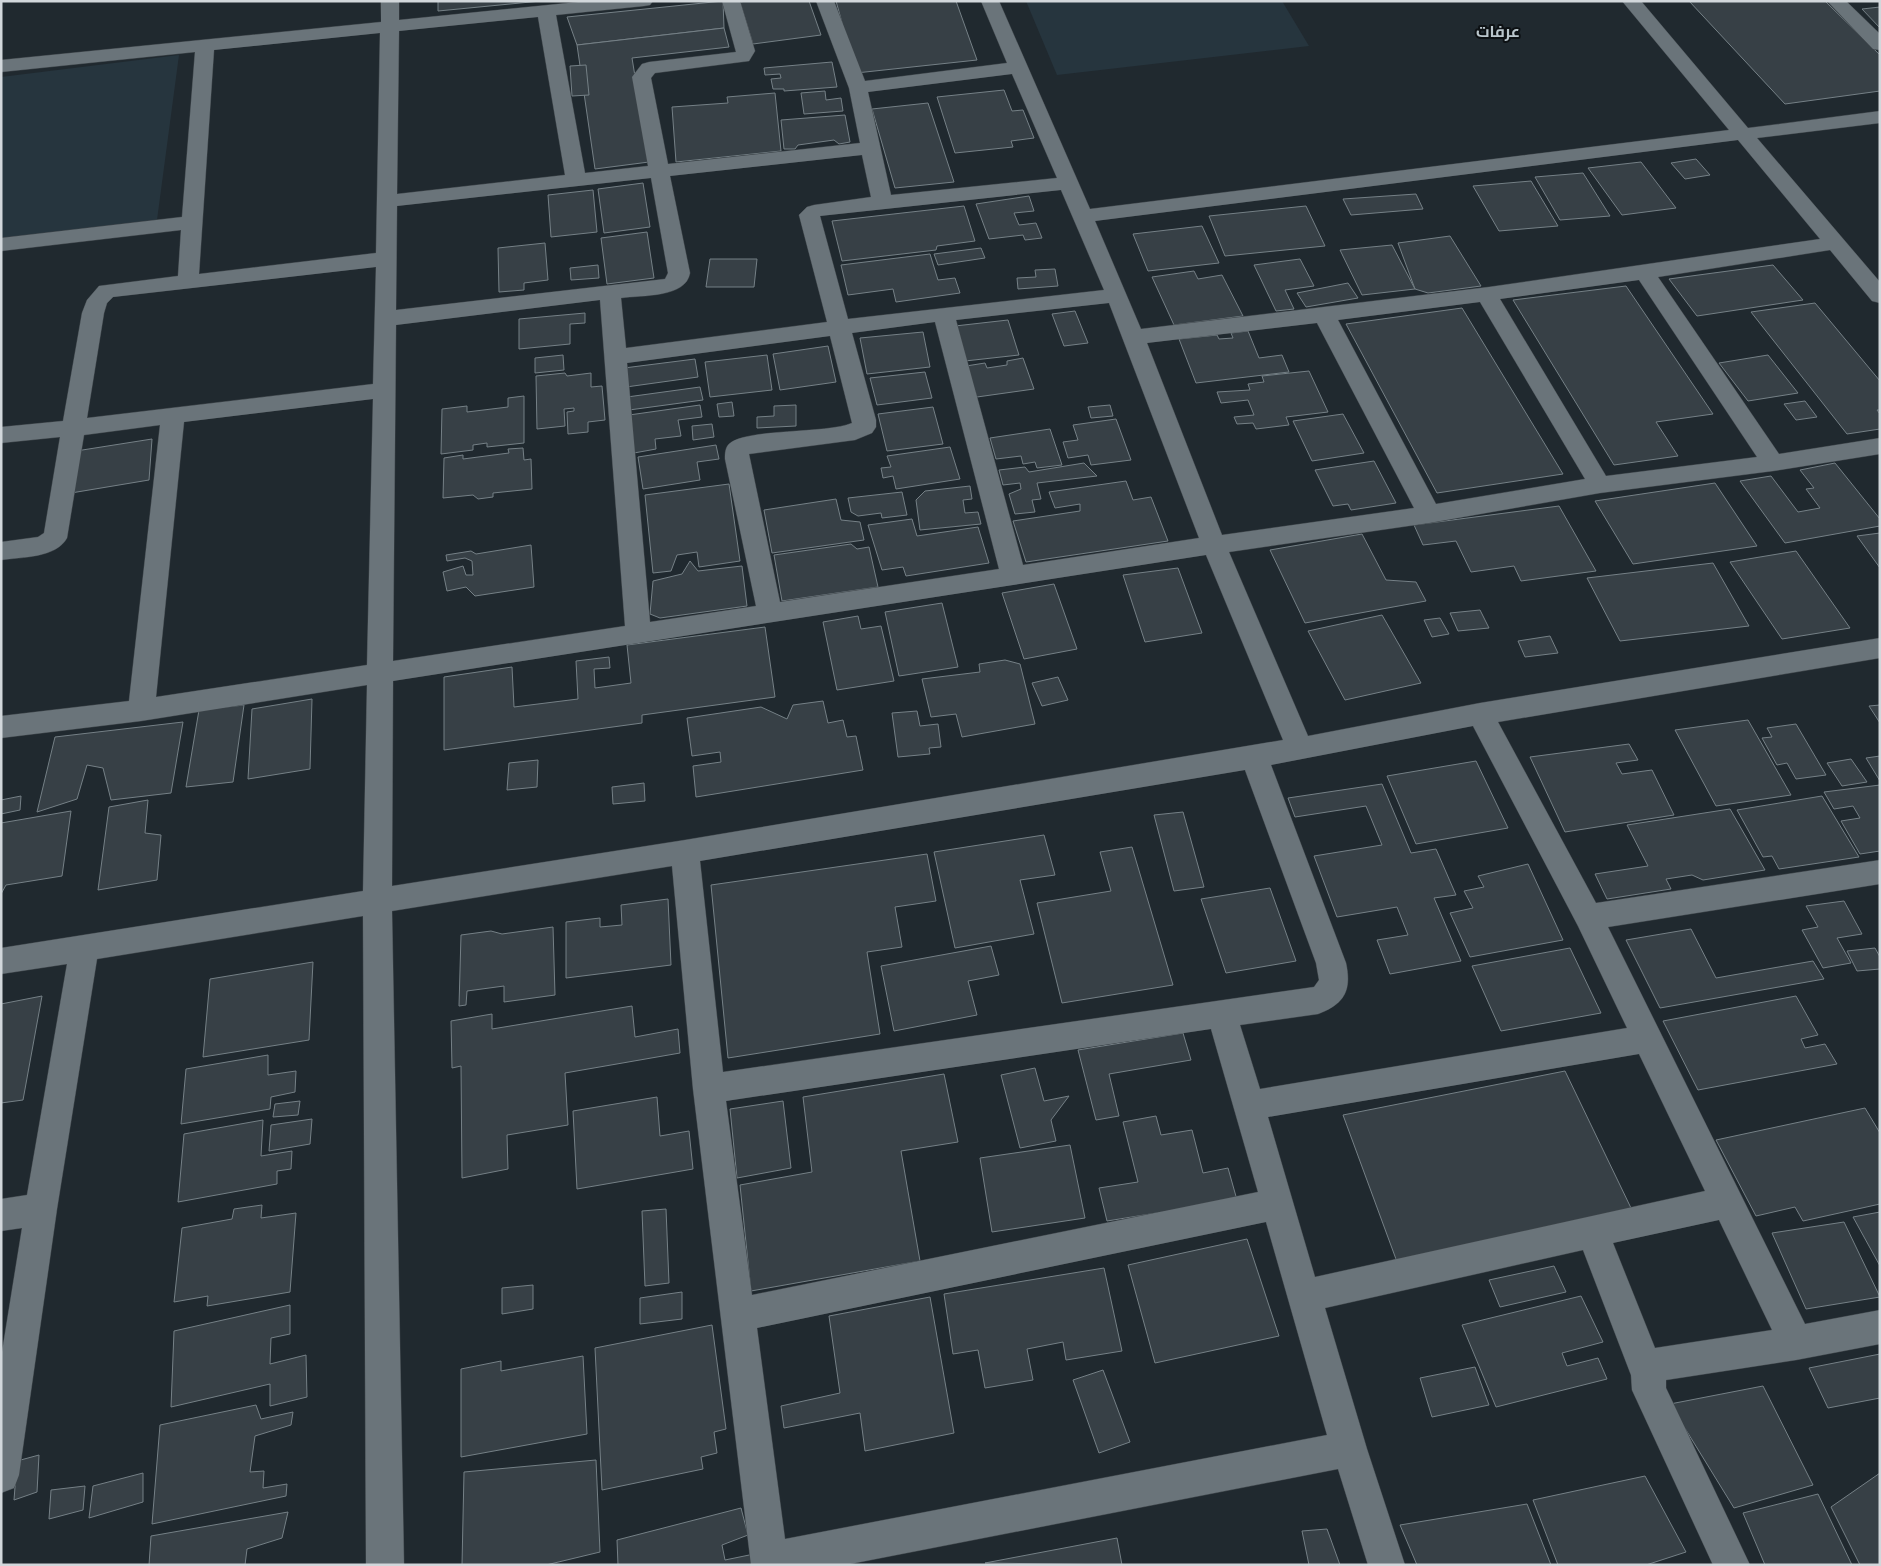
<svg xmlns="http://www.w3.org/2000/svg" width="1881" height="1566" font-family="Poppins,Cairo,sans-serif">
<rect width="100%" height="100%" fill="#20292f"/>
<g fill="#26353e">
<polygon points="1026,1 1282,1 1309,46 1057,75"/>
<polygon points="179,55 157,220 1,238 1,77"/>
</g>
<g fill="#374046" stroke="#758086">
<polygon points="438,1 541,1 438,11"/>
<polygon points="723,1 724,28 577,45 567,17"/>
<polygon points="747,1 809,1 821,35 753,44 740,2"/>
<polygon points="836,1 956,1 977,60 856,73"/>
<polygon points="1689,1 1825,1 1880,55 1880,91 1785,104"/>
<polygon points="1880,7 1880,28 1862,9"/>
<polygon points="724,28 729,47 632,58 649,162 595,169 577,45"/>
<polygon points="832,62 837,87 784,91 784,89 773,89 771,79 781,78 780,74 765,75 764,68"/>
<polygon points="586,65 589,95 572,96 570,66"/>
<polygon points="1004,90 1012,111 1023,110 1034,138 1011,141 1013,147 955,153 937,97"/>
<polygon points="825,91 826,100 841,98 843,111 804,114 801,93"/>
<polygon points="775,93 781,151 676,162 672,107 728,103 727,97"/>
<polygon points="928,103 954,182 895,188 872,109"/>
<polygon points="845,115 850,142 839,144 834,140 798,145 795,149 784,149 781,120"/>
<polygon points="1696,159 1710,175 1685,179 1671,163"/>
<polygon points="1641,162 1676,208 1622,215 1588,168"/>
<polygon points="1583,173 1610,216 1560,220 1535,177"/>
<polygon points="1531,181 1558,226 1499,231 1473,186"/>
<polygon points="643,183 650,227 604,233 598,189"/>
<polygon points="593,190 597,232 551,237 548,195"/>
<polygon points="1416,194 1423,209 1351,215 1343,199"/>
<polygon points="1029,196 1034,211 1014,213 1019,225 1036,223 1042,238 1025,240 1023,235 989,239 976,204"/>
<polygon points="964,206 975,241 937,246 936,250 842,261 832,221"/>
<polygon points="1306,206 1325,246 1225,256 1209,216"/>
<polygon points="1202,226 1219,263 1148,271 1133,234"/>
<polygon points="647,232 654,278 607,284 601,238"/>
<polygon points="1450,236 1481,286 1428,293 1415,289 1398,243"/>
<polygon points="545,243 548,280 524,283 524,290 499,292 498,248"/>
<polygon points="1392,245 1415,289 1362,295 1340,250"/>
<polygon points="981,248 985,258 938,265 934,254"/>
<polygon points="930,254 938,280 955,278 960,293 896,302 893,289 848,295 841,265"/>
<polygon points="710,259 757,259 754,287 706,287"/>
<polygon points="1300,259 1314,286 1285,290 1294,309 1276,311 1254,265"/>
<polygon points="598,265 599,278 571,280 570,268"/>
<polygon points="1773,265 1803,300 1697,316 1669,279"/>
<polygon points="1055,269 1058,286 1018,289 1017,278 1036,277 1035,270"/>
<polygon points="1194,271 1198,279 1222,275 1243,316 1174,325 1152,277"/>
<polygon points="1348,283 1358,298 1306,307 1297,293"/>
<polygon points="1626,286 1713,414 1656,422 1678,456 1614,465 1513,300"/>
<polygon points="1815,303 1880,381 1880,410 1877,410 1880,414 1880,429 1847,434 1751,312"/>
<polygon points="1462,308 1563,474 1437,493 1346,324"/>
<polygon points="1075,311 1088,343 1064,346 1052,314"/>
<polygon points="585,313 585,323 570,324 570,344 519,349 519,319"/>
<polygon points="1008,320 1019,355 965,361 955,326"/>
<polygon points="1248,331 1259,358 1282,355 1289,372 1196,383 1179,339 1217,335 1219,339 1233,338 1231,333"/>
<polygon points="923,332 930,367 867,374 860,338"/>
<polygon points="828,346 836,382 780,390 773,354"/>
<polygon points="563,355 564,370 535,373 535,358"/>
<polygon points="767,355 772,390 710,397 705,362"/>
<polygon points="1768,355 1798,393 1748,401 1719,363"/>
<polygon points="1023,358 1034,389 977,397 966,366 985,363 987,368 1007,365 1007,361"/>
<polygon points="695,359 698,377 626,387 624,368"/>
<polygon points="1309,371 1328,412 1286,417 1289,425 1256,429 1253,423 1237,424 1234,417 1254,415 1248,400 1221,403 1217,392 1250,390 1248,384 1264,382 1262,376"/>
<polygon points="925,372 932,398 877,405 870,378"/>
<polygon points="565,373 567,376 591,373 591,387 602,386 605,420 588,422 588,432 568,434 567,412 574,411 574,408 564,409 565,426 537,429 536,376"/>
<polygon points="700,387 703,400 629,410 627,397"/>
<polygon points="524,396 524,443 487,447 487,443 473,445 473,450 441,454 442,409 467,406 467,412 508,407 508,398"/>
<polygon points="1805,401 1817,417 1796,420 1784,404"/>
<polygon points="732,402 734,416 719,417 717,404"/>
<polygon points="700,405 702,417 678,420 681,436 655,439 656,449 634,453 629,415"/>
<polygon points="796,405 796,426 757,428 757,417 774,416 774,406"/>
<polygon points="1110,405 1113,416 1091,418 1088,407"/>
<polygon points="933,407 943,444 887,451 878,414"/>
<polygon points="1343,414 1364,453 1312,461 1293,421"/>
<polygon points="1116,419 1131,460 1091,465 1088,455 1068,458 1063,442 1078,440 1073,425"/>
<polygon points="712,424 714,437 693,440 692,426"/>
<polygon points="1050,429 1062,465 1037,468 1035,462 1023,464 1021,456 996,459 990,438"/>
<polygon points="152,439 149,480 71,493 76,451"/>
<polygon points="716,445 719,459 697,462 700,480 643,489 638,457"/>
<polygon points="950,447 960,479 896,489 893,476 883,478 881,468 891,467 887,456"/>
<polygon points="523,448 524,460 531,459 532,489 493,493 493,497 478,499 473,495 443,498 444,458 463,455 463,459 509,453 508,449"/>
<polygon points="1374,461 1396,503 1351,510 1348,504 1333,506 1315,470"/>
<polygon points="1084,463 1097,476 1037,483 1041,499 1032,500 1035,512 1015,514 1009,494 1021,489 1020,483 1003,485 999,470 1025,467 1029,472"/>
<polygon points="1835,463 1880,519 1880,526 1785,543 1740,481 1771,476 1798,512 1820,508 1806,489 1814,488 1800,470"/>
<polygon points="1126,481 1133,500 1151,497 1168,541 1026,562 1013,521 1080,511 1080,504 1055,508 1049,492"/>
<polygon points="1715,483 1757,546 1633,564 1595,501"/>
<polygon points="729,484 740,561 699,567 697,552 677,555 671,571 653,573 645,495"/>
<polygon points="970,486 972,499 963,500 965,513 978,512 981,524 920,530 916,500 925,491"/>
<polygon points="902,492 907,515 882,518 881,513 858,516 851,512 848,498"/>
<polygon points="836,499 841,520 860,522 864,540 772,553 764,510"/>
<polygon points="1559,506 1596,571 1521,581 1514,566 1471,572 1456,541 1423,545 1414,525"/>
<polygon points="912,519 917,536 978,527 989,563 906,576 903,567 882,570 868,525"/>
<polygon points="1880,533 1880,568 1857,536"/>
<polygon points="1362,534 1386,580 1416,582 1426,601 1305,623 1270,550"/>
<polygon points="851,544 857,549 869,547 878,587 782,601 774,555"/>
<polygon points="531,545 534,587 475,596 466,587 447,591 443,572 463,566 466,575 473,575 472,561 465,558 447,561 446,555 471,551 476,554"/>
<polygon points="1796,551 1850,628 1782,639 1730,562"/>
<polygon points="690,561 698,571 742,566 747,606 660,618 650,614 653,581 682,574"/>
<polygon points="1713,563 1749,626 1620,641 1587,578"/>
<polygon points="1178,568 1202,633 1145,642 1123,575"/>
<polygon points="1054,584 1077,649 1024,659 1002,593"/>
<polygon points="942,603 958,667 899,676 885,612"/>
<polygon points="1480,610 1489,628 1458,631 1450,613"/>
<polygon points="1382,615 1421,683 1345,700 1308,631"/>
<polygon points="858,616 861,629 881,626 894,681 837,690 823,622"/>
<polygon points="1440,618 1449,634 1432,637 1424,620"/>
<polygon points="765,627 775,697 642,715 642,723 444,750 444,677 512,667 514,707 578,699 576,661 609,657 610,668 594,669 595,688 631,683 627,645"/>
<polygon points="1550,636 1558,653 1525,657 1518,641"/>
<polygon points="1005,660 1020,664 1035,724 962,737 956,714 931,717 922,679 980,672 979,664"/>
<polygon points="1058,677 1068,700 1042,706 1032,683"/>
<polygon points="312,699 310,769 248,779 252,709"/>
<polygon points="823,701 828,723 843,720 847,737 856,736 863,770 696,797 693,766 721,762 720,752 692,756 687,718 761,707 787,719 793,705"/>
<polygon points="244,705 233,782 186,787 199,710"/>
<polygon points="1880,705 1880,723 1869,706"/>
<polygon points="917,711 920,726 938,724 941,747 929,748 930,754 898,757 892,713"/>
<polygon points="1748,720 1791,795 1716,806 1675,730"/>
<polygon points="183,722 171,793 111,800 103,768 87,765 77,799 37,812 55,737"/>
<polygon points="1796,724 1826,775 1796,779 1787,763 1777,765 1762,738 1772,737 1767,728"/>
<polygon points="1629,744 1638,760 1616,763 1622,774 1652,770 1674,815 1565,832 1530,757"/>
<polygon points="1880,756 1880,781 1866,758"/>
<polygon points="1851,759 1867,782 1842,786 1827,763"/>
<polygon points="538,760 537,787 507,790 509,763"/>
<polygon points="1476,761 1508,828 1416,844 1387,776"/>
<polygon points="644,783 645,801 613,804 612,787"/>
<polygon points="1382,784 1411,853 1436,849 1456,895 1434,898 1461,961 1390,974 1377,940 1408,935 1397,907 1337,917 1314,856 1382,845 1366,806 1295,817 1288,798"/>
<polygon points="1880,785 1880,851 1860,854 1841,821 1860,818 1853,806 1834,809 1824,792"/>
<polygon points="21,796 20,810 1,814 1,800"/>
<polygon points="1822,796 1859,857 1779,869 1772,856 1763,857 1737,810"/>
<polygon points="148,800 145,833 161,835 157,880 98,890 109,807"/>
<polygon points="1730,809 1765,870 1703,880 1692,875 1666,879 1671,889 1607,899 1595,874 1648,866 1627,825"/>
<polygon points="71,811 62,876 6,885 1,894 1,823"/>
<polygon points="1183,812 1204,887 1174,891 1154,815"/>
<polygon points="1044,835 1055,875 1020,880 1034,934 955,948 934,852"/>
<polygon points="1132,847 1173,985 1062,1003 1037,903 1111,891 1100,852"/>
<polygon points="927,854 936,901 895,907 902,947 867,952 880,1034 728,1058 711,885"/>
<polygon points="1528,864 1563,940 1470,957 1450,913 1473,908 1464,891 1484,887 1478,876"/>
<polygon points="1270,888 1296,961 1226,973 1201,899"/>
<polygon points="668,899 671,965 566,978 566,922 600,918 600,927 622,925 621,905"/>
<polygon points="1844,901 1862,934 1837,938 1851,963 1823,968 1802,930 1818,927 1806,906"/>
<polygon points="553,927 555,995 504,1002 504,986 467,991 466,1005 459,1006 461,935 491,931 502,934"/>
<polygon points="1691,929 1716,978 1813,961 1824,979 1660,1008 1626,940"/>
<polygon points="991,946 999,975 968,981 977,1015 894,1031 881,966"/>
<polygon points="1570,948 1601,1013 1501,1031 1472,966"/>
<polygon points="1875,948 1880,957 1880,969 1857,971 1847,951"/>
<polygon points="313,962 309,1040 203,1057 210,979"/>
<polygon points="42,996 23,1100 1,1103 1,1004"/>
<polygon points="1796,996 1818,1035 1801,1039 1805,1048 1825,1044 1837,1064 1698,1090 1663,1021"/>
<polygon points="632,1006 635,1037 678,1029 680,1053 565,1073 568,1125 507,1135 508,1169 462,1178 461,1066 452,1068 451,1021 492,1014 492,1029"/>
<polygon points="1183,1033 1191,1060 1109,1074 1119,1116 1096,1120 1078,1050"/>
<polygon points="268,1055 268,1075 296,1071 295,1092 271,1097 270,1109 181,1124 186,1069"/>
<polygon points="1035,1068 1044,1101 1069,1096 1051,1120 1056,1141 1020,1148 1001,1075"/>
<polygon points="1565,1071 1631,1208 1400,1270 1343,1115"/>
<polygon points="944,1074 958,1142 901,1151 920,1261 751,1291 740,1185 812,1172 803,1097"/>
<polygon points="657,1097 660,1136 689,1131 693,1169 577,1189 573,1111"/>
<polygon points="300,1101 298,1115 273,1117 275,1104"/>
<polygon points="783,1101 791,1168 737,1178 730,1109"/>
<polygon points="1865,1108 1880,1133 1880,1204 1803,1221 1795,1207 1756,1216 1716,1140"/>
<polygon points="1156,1116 1161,1135 1192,1130 1203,1173 1228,1168 1237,1200 1107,1221 1099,1188 1138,1182 1123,1122"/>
<polygon points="312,1119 310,1144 269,1151 271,1125"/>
<polygon points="263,1120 261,1156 292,1151 291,1169 277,1171 277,1184 178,1202 184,1134"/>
<polygon points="1070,1145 1085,1218 992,1232 980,1158"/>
<polygon points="262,1205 261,1218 296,1213 290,1292 207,1306 208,1296 174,1302 182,1228 232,1219 234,1209"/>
<polygon points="666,1209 669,1283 645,1286 642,1211"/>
<polygon points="1880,1212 1880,1266 1853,1217"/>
<polygon points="1844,1222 1880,1297 1806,1309 1772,1233"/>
<polygon points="1247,1239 1279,1336 1155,1363 1128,1265"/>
<polygon points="1554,1266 1566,1292 1500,1307 1489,1280"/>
<polygon points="1104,1268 1122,1351 1066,1360 1063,1342 1027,1349 1033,1380 985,1388 978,1350 953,1354 944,1294"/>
<polygon points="533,1285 533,1309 502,1314 502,1288"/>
<polygon points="682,1292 682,1319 640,1324 640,1298"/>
<polygon points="1581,1296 1603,1342 1562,1353 1567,1366 1598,1358 1607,1379 1496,1407 1462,1325"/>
<polygon points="930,1297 954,1433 865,1451 860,1413 784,1428 781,1406 840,1393 829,1316"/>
<polygon points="290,1305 290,1334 271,1338 270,1364 306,1355 307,1397 270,1406 270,1384 171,1407 174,1331"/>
<polygon points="712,1325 726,1429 714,1432 717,1453 701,1457 703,1469 602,1490 595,1348"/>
<polygon points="1880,1354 1880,1398 1828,1408 1809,1368"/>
<polygon points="583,1356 587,1434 461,1457 461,1369 501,1361 501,1371"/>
<polygon points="1475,1367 1489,1405 1432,1417 1420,1378"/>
<polygon points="1103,1370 1130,1442 1099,1453 1073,1380"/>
<polygon points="1763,1386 1813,1485 1734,1508 1670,1404"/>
<polygon points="256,1405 261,1419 293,1412 291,1425 255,1436 250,1472 264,1471 263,1488 287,1484 286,1496 152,1524 160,1425"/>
<polygon points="39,1455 37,1492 14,1500 17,1461"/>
<polygon points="596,1460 600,1552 546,1565 462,1565 464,1472"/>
<polygon points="143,1473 143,1502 89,1518 93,1486"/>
<polygon points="1880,1473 1880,1565 1860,1565 1831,1507"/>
<polygon points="1645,1476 1686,1552 1646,1565 1558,1565 1533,1500"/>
<polygon points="85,1486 83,1510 49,1519 51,1490"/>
<polygon points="1818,1494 1852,1565 1765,1565 1743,1513"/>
<polygon points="1527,1504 1551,1565 1417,1565 1400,1525"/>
<polygon points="741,1508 748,1535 722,1545 725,1560 759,1553 758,1565 618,1565 617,1540"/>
<polygon points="288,1512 282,1538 247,1549 245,1565 149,1565 151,1536"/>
<polygon points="1327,1529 1340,1565 1309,1565 1302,1531"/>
<polygon points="1117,1538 1122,1565 985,1563"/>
</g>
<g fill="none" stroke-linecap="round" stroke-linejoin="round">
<g stroke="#3e454a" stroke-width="1">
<g id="street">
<path d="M381,1H399V20L588,1H653L650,5L644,6L556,15L585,173L648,166L632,77L642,64L649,62L736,52L722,1H740L755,51L749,61L655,73L651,78L668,164L860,143L849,88L816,1H834L865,81L1007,63L981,1H999L1090,209L1729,130L1622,1H1641L1748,128L1880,111V123L1757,138L1880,282V303L1872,301L1830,250L1658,277L1779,454L1880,438V454L1773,471L1600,493L1429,523L1229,552L1308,736L1480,703L1880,638V658L1498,722L1596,903L1880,860V884L1608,927L1805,1324L1880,1310V1344L1796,1360L1666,1380V1388L1750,1565H1713L1632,1390L1631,1375L1583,1250L1325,1308L1367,1449L1405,1565H1368L1338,1469L845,1565H751L693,1089L672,866L392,911L404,1565H366L363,916L97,959L57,1209L19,1475L14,1488L1,1493V1358L22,1228L1,1231V1199L27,1195L67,964L1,974V948L363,891L367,685L141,721L1,738V716L129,701L160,425L84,435L67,538C56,558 22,557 1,560V542L38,537L44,533L60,437L1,443V427L63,421L82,313L87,300L99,286L178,276L181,230L1,251V238L182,217L195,52L1,72V60L381,22ZM538,17L565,175L397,194L399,31ZM380,33L376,253L199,274L214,50ZM1012,74L1057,178L891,195L868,92ZM1738,140L1820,239L1489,287L1141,329L1095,221ZM862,155L871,197L814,205L807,207L799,215L827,322L626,348L621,298C642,295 686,298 690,273L670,176ZM651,178L668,273L665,279L396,310L397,206ZM1061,190L1104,290L848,319L820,216ZM376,267L373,384L87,418L104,313L107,303L113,297ZM1639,280L1757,457L1606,476L1500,299ZM600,300L625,626L393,661L396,325ZM1480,302L1585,479L1436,504L1338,320ZM1109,303L1199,538L1023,565L956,320ZM935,322L999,569L780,602L749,454L855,440L872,433L876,427V420L852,333ZM1317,323L1414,508L1222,535L1147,343ZM830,336L852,423C827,434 746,428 729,444C725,448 725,454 725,459L756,606L650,622L627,363ZM373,399L367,665L156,697L184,422ZM1206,555L1283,740L685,840L392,886L393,681ZM1473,726L1578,926L1627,1028L1260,1089L1240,1025L1318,1014C1344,1004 1352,991 1346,963L1271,765ZM1245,770L1316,963L1319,980L1314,987L723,1072L700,861ZM1211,1029L1258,1192L752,1295L726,1101ZM1639,1054L1705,1191L1315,1277L1268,1117ZM1719,1220L1772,1330L1655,1348L1613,1243ZM1266,1222L1327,1435L785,1539L757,1328Z"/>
<polygon points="1827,1 1846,1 1880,34 1880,50 1873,49"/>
</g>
</g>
<use href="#street" fill="#6a747a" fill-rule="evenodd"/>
</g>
<g text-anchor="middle" stroke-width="4" stroke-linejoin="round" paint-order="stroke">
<g font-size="16" font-weight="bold" fill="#bac6cc" stroke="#0d1114">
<text x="1498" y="37">عرفات</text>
</g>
</g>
<rect width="1881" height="1566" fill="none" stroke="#d2d7db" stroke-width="5"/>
</svg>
